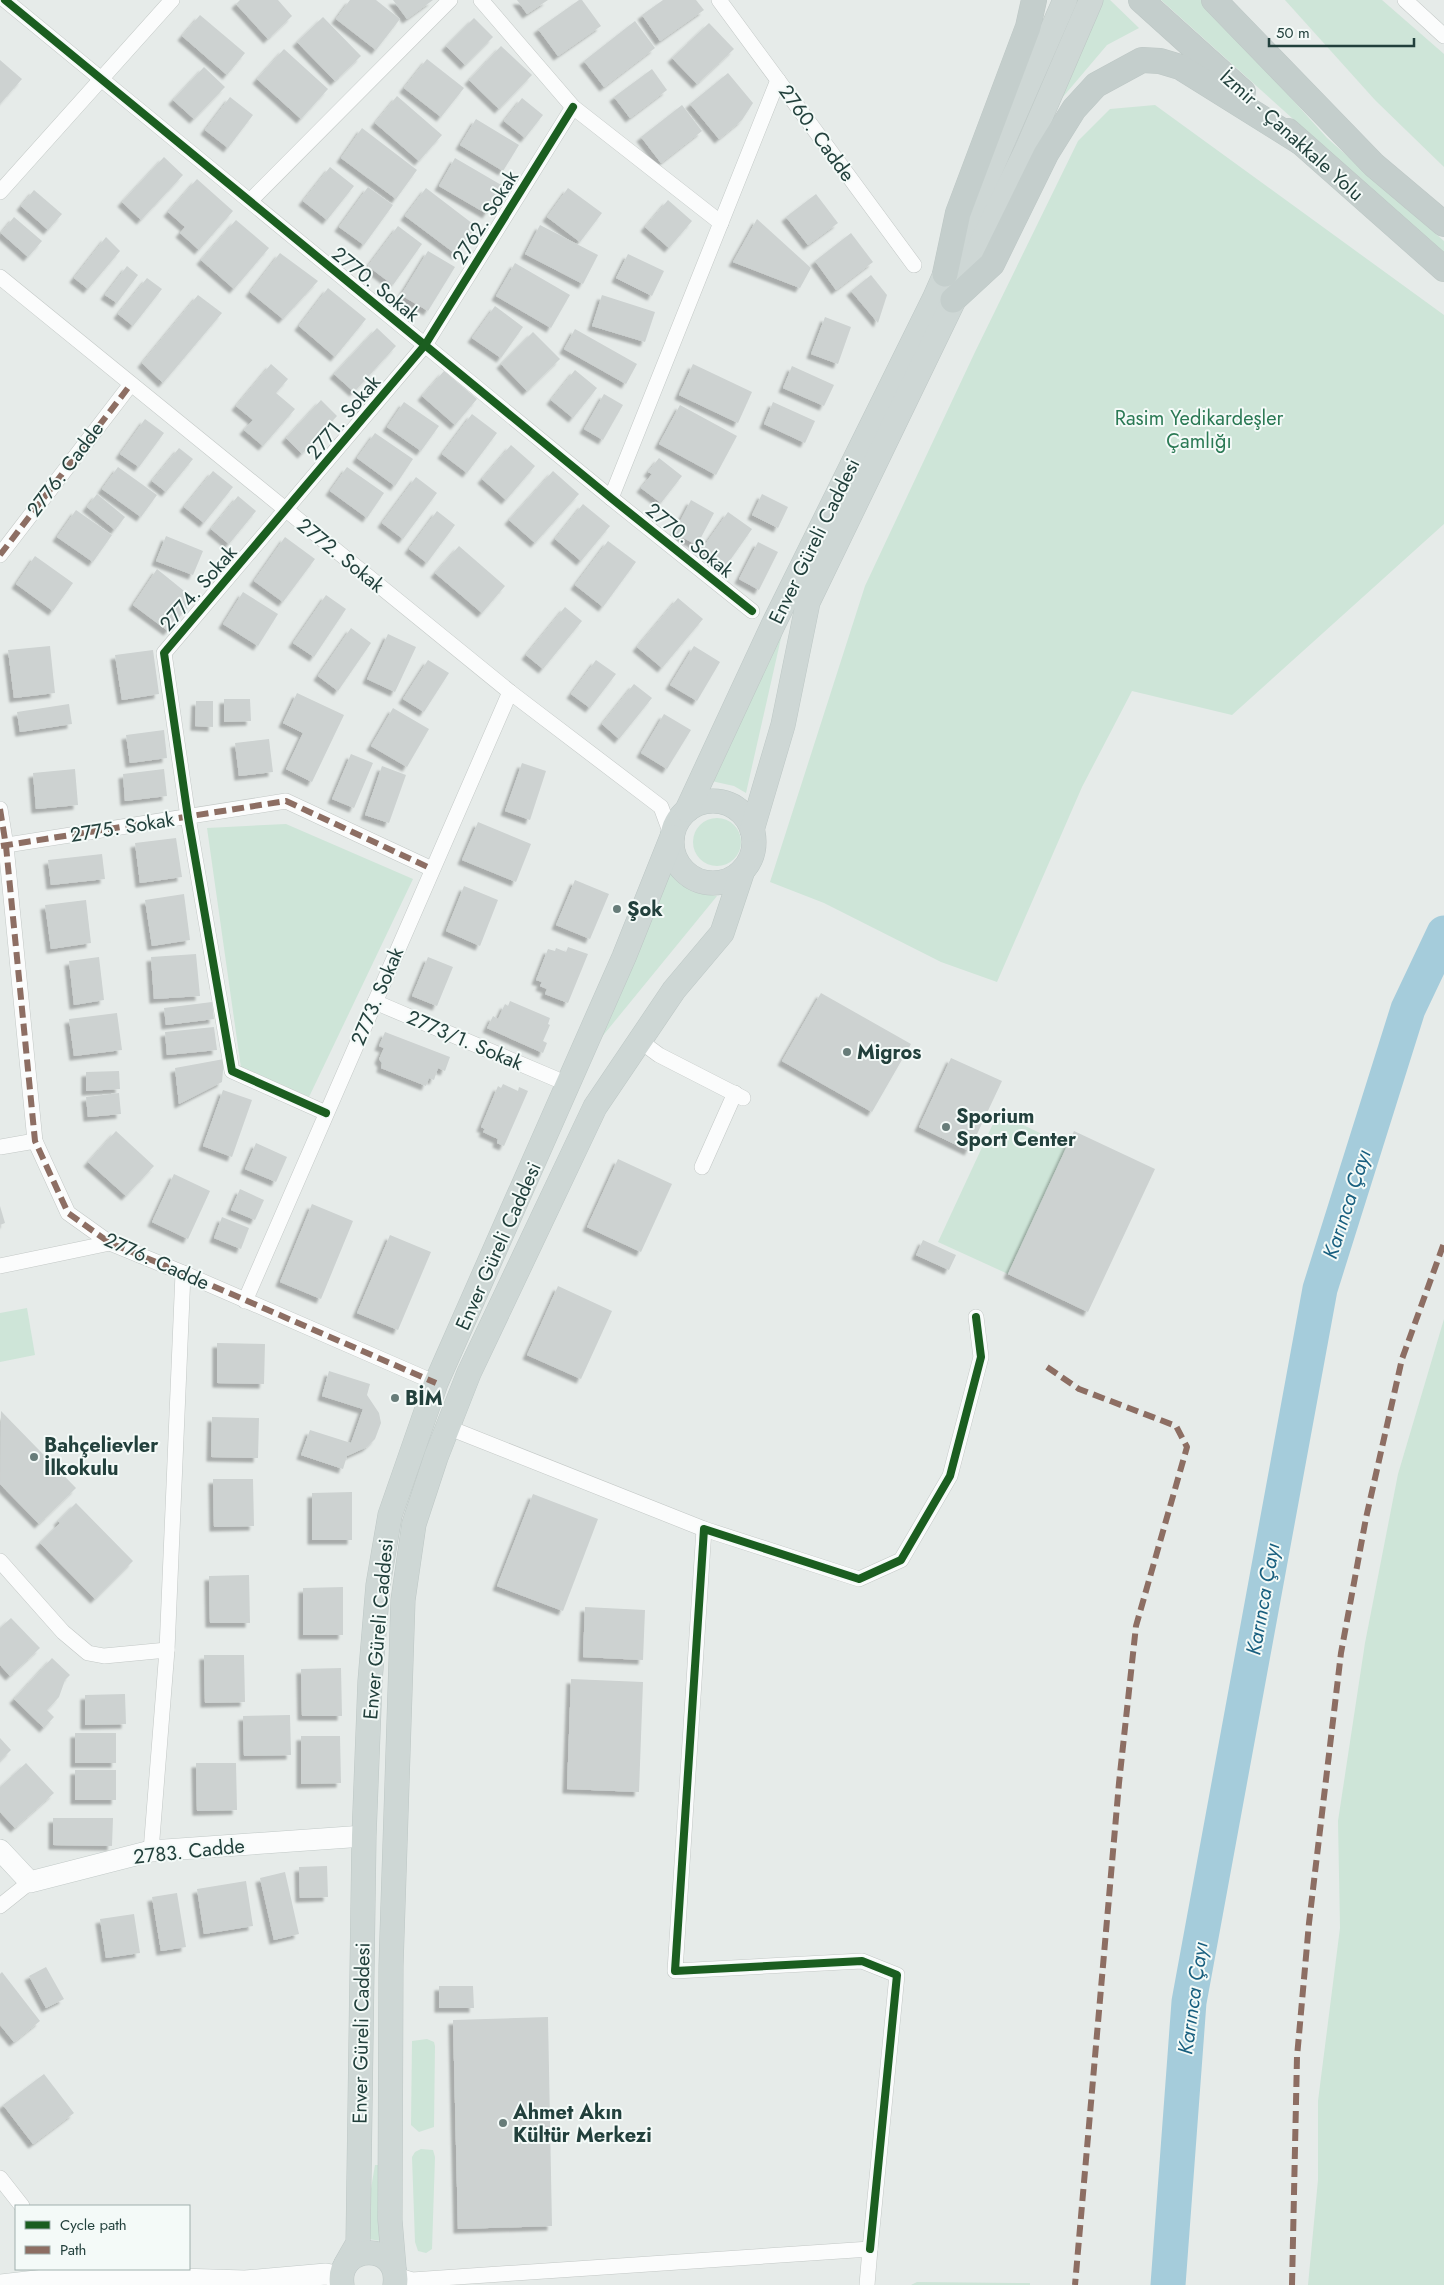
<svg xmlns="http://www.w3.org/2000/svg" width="1444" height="2285" font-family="Jost,sans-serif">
<defs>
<filter id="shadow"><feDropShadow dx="-4.5" dy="4.5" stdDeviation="1" flood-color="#0004"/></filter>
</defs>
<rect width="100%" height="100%" fill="#e6ebe9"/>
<g fill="#cee5d8">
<polygon points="1052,0 1110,0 1139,28 1107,45 1062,98"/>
<polygon points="1161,0 1203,0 1327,138 1444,241 1444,255"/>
<polygon points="1285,0 1382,0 1444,54 1444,167 1375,100"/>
<polygon points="1155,105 1444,315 1444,524 1232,715 1132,691 1082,787 997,982 941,962 824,903 770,882 865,586 975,352 1078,141 1110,109"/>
<polygon points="788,607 746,793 734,786 707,780"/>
<circle cx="717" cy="842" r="24"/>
<polygon points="286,824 413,879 309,1097 241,1068 207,828"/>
<polygon points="671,871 693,892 717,896 583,1060"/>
<polygon points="998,1113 1067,1146 1008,1274 938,1242"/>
<polygon points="27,1308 35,1355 0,1362 0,1313"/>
<polygon points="1444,1319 1444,2285 1308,2285 1318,2180 1318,2101 1340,1928 1338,1821 1365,1643 1398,1474"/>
<polygon points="427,2039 434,2042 435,2046 434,2127 419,2132 411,2125 412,2041"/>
<polygon points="421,2149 433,2150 435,2157 432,2249 426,2253 418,2251 415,2242 412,2157 415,2152"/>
<polygon points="375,2165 379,2165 382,2241 368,2239 362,2241"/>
<polygon points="917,2282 1030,2283 1030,2285 911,2285"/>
</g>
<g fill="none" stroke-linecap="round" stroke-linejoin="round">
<polyline stroke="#a5ccdb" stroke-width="35" points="1168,2285 1189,2002 1320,1289 1408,1009 1444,933"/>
</g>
<g fill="#cdd2d1" filter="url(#shadow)">
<polygon points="240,0 278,0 292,16 268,39 236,4"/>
<polygon points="350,0 376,0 400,19 376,50 336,19"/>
<polygon points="393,0 433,0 407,19"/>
<polygon points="517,0 548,0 527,14"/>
<polygon points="579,0 582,0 601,26 558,56 538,29"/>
<polygon points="663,0 696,0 704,10 660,41 642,15"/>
<polygon points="200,15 245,53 227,75 182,36"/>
<polygon points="323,17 361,56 335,81 297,42"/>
<polygon points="474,18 493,37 465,65 446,46"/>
<polygon points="635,21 655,48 604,87 584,61"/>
<polygon points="709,23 734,49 697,84 672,58"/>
<polygon points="501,46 532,75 499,109 469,80"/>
<polygon points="284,49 328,89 301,119 257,79"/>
<polygon points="427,59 464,88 441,117 404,88"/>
<polygon points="0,60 22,79 0,104"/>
<polygon points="204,67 225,87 194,119 173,100"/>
<polygon points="652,69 667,90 630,118 614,97"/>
<polygon points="728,73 753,103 742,120 719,139 690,104"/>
<polygon points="397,96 442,135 419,161 375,123"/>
<polygon points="230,97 253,115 228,148 205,130"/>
<polygon points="522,98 543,115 525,138 504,121"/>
<polygon points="682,105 702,131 661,163 641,137"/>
<polygon points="476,119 519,145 503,171 460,145"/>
<polygon points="362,128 417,170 396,199 341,158"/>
<polygon points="164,157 183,175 141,220 122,202"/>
<polygon points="455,158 503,186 487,214 439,186"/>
<polygon points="330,167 354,186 327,220 303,201"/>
<polygon points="197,179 233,211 199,250 180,233 185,227 168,212"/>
<polygon points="368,187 393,205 364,245 339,227"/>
<polygon points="426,188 477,227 457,255 405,216"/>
<polygon points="568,188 602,213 580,242 547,217"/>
<polygon points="34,190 62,214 48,230 21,206"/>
<polygon points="816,194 838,223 808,245 786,217"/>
<polygon points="668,200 692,221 669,248 645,227"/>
<polygon points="14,217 42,241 28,257 1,233"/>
<polygon points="757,219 811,268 800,288 733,262"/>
<polygon points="236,220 269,248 234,289 201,260"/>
<polygon points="540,225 598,255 583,284 525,254"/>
<polygon points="398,226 422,244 393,285 368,266"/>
<polygon points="851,233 873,262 836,290 815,261"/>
<polygon points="106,237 120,251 88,289 74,278"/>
<polygon points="428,251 455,267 428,311 401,295"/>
<polygon points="280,253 318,281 283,319 250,292"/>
<polygon points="628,254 664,271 652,296 616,278"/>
<polygon points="515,263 570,295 551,328 496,296"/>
<polygon points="127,266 138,275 117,303 105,295"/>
<polygon points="871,275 887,295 878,323 851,291"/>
<polygon points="147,278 162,289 133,326 118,314"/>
<polygon points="328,288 366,319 335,357 299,326"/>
<polygon points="198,295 222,313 163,383 142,363"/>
<polygon points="602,295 655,312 645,342 592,326"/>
<polygon points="495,306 523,327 501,358 472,338"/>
<polygon points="825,317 851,327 838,364 811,354"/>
<polygon points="377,328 396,346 354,392 334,374"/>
<polygon points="575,329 637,364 626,384 564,349"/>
<polygon points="533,332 560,359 527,391 501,364"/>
<polygon points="271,364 288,379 276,393 295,409 263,446 244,430 253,420 236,406"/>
<polygon points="693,364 752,392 738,423 679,395"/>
<polygon points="792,366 834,385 824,406 783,388"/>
<polygon points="575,370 597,388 573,418 551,400"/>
<polygon points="444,371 477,399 455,425 422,396"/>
<polygon points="604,394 623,405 603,440 584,429"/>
<polygon points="321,400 337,416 302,454 286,438"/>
<polygon points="404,402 439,426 421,451 387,427"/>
<polygon points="773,402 815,421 805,443 764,424"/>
<polygon points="680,405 737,436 716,475 659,444"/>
<polygon points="472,414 497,433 467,473 442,454"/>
<polygon points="145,419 164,433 139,467 120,454"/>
<polygon points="375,433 413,459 395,486 357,458"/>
<polygon points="511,445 535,466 506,500 482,479"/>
<polygon points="179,448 193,459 166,492 152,481"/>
<polygon points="659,458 682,476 661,503 641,488 652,474 648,472"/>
<polygon points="118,467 157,495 141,517 102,489"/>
<polygon points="347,467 384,493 367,518 330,491"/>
<polygon points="213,471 233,487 204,523 184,507"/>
<polygon points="553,471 579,494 535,543 509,520"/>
<polygon points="416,477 437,493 403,539 382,523"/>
<polygon points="97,494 125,517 115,530 87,507"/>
<polygon points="762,494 788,507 778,528 752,515"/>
<polygon points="238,496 256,511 229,544 211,529"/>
<polygon points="691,500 714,513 697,545 674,533"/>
<polygon points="583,504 610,526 581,561 555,539"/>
<polygon points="76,510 112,535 93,562 57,537"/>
<polygon points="437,511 455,525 427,563 409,549"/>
<polygon points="728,512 752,529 726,566 702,549"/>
<polygon points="166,536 203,551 193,575 156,561"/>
<polygon points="285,537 315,559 283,602 254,581"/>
<polygon points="608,541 636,562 603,607 575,585"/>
<polygon points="758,542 778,552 759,590 739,579"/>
<polygon points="459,546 505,586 482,613 435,573"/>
<polygon points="35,556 73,583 53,611 16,584"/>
<polygon points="157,569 194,599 168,631 133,605"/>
<polygon points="243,592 278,614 258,646 223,624"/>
<polygon points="326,595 346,609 314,657 293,643"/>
<polygon points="678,598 703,619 662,668 637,647"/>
<polygon points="565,607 582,621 543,669 526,655"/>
<polygon points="351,628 371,643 338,691 318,676"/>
<polygon points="388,634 416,647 395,692 367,679"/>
<polygon points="50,646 55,693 14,698 8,650"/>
<polygon points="694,646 720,662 697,701 670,685"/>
<polygon points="153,650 159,694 122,700 115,655"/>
<polygon points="428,660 449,673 424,712 403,699"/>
<polygon points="596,660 616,674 590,708 571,694"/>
<polygon points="634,684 652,698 619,739 602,724"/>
<polygon points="297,693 344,715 312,782 286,769 303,733 283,723"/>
<polygon points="224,699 250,699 251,721 224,722"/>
<polygon points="196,701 213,701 213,727 195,726"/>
<polygon points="69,704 72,724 20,732 17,712"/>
<polygon points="393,708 429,729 407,767 371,746"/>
<polygon points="664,714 691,730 667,769 641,753"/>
<polygon points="164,730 167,758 130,763 126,735"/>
<polygon points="269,739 273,772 239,776 235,743"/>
<polygon points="351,754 373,763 354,808 332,799"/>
<polygon points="522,763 546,771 530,820 505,811"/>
<polygon points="382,766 406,775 389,823 365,815"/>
<polygon points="75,769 78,805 36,809 33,773"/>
<polygon points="164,769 167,796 125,801 123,774"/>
<polygon points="478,822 531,844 516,882 462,860"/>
<polygon points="176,838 182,877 140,883 135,843"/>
<polygon points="102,854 105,879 51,885 48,860"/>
<polygon points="575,880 609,894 590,939 556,925"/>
<polygon points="464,886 498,900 480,946 446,931"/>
<polygon points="184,894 190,940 152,946 145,900"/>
<polygon points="86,900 91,943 51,949 45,905"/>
<polygon points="568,947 588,954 568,1003 545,994 547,989 540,986 542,982 536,980 548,949 555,951 556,948 566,952"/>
<polygon points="196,954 200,996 154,999 151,957"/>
<polygon points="99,957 104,1000 74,1005 69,961"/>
<polygon points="428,957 453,967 437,1006 412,996"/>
<polygon points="821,993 911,1044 872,1112 782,1061"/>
<polygon points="510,1001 550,1018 548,1024 550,1025 543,1041 547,1043 543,1053 487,1028 493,1016 498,1019 505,1004 508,1006"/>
<polygon points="212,1002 214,1019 166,1025 164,1008"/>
<polygon points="117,1013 122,1050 74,1056 69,1019"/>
<polygon points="214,1027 217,1050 167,1055 165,1032"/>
<polygon points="385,1032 450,1057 445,1071 438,1068 434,1080 429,1078 426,1086 381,1068 382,1063 379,1059 384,1048 379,1046"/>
<polygon points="951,1058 1002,1081 969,1151 919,1127"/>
<polygon points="224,1059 222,1082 179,1104 175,1068"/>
<polygon points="119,1071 120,1089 86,1091 86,1072"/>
<polygon points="503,1084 518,1091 519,1087 528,1091 504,1146 497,1143 498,1139 483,1132 485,1129 481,1127 498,1086 501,1088"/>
<polygon points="223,1090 252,1100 232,1157 203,1146"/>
<polygon points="119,1093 121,1114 88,1117 86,1097"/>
<polygon points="116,1131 154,1166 126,1196 88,1162"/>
<polygon points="1074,1131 1155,1169 1088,1312 1008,1274"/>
<polygon points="256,1143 287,1157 276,1182 245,1169"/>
<polygon points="618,1159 672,1184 641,1252 587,1227"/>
<polygon points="174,1174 210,1191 188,1239 152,1222"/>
<polygon points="240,1189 264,1200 255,1220 231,1210"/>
<polygon points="312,1204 353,1221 321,1299 280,1282"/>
<polygon points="0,1206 5,1223 0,1225"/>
<polygon points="222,1217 249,1228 241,1249 214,1238"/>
<polygon points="390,1235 431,1252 398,1330 357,1313"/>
<polygon points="923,1240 956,1255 949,1270 916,1255"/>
<polygon points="558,1286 612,1311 581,1379 527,1355"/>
<polygon points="217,1343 265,1344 264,1384 217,1383"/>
<polygon points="329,1371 370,1384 367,1395 379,1413 381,1423 375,1439 367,1447 347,1456 343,1469 301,1455 310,1430 351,1443 363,1409 322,1396"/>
<polygon points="1,1411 76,1488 39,1524 0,1484"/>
<polygon points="212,1417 259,1418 258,1458 211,1457"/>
<polygon points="213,1479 253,1479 254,1526 214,1527"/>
<polygon points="352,1492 352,1540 312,1540 312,1493"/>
<polygon points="533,1494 598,1519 563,1611 497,1586"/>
<polygon points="76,1503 133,1561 95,1599 40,1543 60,1523 58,1521"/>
<polygon points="249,1575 250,1623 210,1623 209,1576"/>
<polygon points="343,1587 343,1635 303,1635 303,1588"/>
<polygon points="585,1607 645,1610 643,1660 583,1657"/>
<polygon points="11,1618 40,1648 10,1676 0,1665 0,1628"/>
<polygon points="204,1655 244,1655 245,1702 205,1703"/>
<polygon points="52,1658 70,1675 65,1680 59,1697 47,1710 54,1717 44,1728 14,1699"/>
<polygon points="341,1668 342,1716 302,1716 301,1669"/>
<polygon points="571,1679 643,1682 639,1792 567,1789"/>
<polygon points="125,1694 126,1724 85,1725 85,1695"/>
<polygon points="290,1715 291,1755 244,1756 243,1716"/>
<rect x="75" y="1733" width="41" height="30"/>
<polygon points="301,1736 340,1736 341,1783 301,1784"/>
<polygon points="0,1738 11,1750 0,1761"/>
<polygon points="26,1763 54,1793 15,1828 0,1812 0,1787"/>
<polygon points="196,1763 236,1763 237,1810 197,1811"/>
<rect x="75" y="1770" width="41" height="30"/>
<polygon points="53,1818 113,1818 112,1846 53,1845"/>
<polygon points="327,1866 328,1897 300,1898 299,1867"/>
<polygon points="285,1872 299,1934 274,1940 260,1878"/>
<polygon points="246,1881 253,1926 204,1934 197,1889"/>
<polygon points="177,1893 186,1947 161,1951 152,1897"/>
<polygon points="134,1914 140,1953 106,1958 100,1919"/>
<polygon points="46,1967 64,1999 46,2008 29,1976"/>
<polygon points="2,1972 40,2021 14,2042 0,2025 0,1974"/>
<polygon points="439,1986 473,1986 474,2008 439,2008"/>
<polygon points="548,2017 552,2226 458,2229 453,2020"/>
<polygon points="44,2074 74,2113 33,2144 3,2105"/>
</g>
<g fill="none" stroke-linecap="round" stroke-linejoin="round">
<g stroke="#c3c8c6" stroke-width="16">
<g id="minor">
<polyline points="5,0 611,498 752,611"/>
<polyline points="481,0 573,107 721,223"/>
<polyline points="719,0 914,265"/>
<polyline points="1405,0 1444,36"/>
<polyline points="0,192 172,0"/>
<polyline points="250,201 450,0"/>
<polyline points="0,277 510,692 661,807 672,837"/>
<polyline points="611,498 778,80"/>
<polyline points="0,555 131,384"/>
<polyline points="0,809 6,846 35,1141 68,1213 110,1243 183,1273 436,1383"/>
<polyline points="0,846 286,801 432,869"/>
<polyline points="375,1002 556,1079"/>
<polyline points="640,1041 659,1055 743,1098"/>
<polyline points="326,1113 232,1071 188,817 164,653 425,345 573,107"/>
<polyline points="0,1147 35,1141"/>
<polyline points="702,1167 735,1093"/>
<polyline points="0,1266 110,1243"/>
<polyline points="245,1301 510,692"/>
<polyline points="447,1427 704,1529"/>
<polyline points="0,1561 63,1632 88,1653 104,1656 167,1650"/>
<polyline points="151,1851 167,1650 183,1273"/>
<polyline points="0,1906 30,1882"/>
<polyline points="0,2178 22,2206"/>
<polyline points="870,2249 897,1975 862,1961 675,1971 704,1529 859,1579 901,1560 950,1476 981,1357 976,1317"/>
<polyline points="396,2275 412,2280 870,2249 867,2285"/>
</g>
</g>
<g stroke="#c1c9c7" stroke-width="22">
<g id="secondary">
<polyline points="0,1850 30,1882 151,1851 364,1836"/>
<polyline points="0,2285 79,2276 245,2281 326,2274 341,2277"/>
</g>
</g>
<g stroke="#bdc7c5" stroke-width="25">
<g id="primary">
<circle cx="713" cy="842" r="41"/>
<polyline points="687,810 773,625 935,297 1065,0"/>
<polyline points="752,830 783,725 808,602 1026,151 1091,0"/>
<polyline points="346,2264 358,2243 364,1836 370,1681 378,1585 390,1515 436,1383 624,957 672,837"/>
<polyline points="394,2268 390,2220 391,1966 403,1600 414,1524 436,1457 469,1373 595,1107 674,990 722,933 743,870"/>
<path d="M342,2285C336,2243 401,2241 395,2285"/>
</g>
</g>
<g stroke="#bdc7c5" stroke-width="26">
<g id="trunk">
<polyline points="1141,0 1243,92"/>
<polyline points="1214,0 1374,165 1444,224"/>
<polyline points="1288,131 1444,269"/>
<polyline points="945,274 958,213 1028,27 1034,0"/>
<polyline points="953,300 992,264 1046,154 1074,109 1096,85 1142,60 1160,61 1180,67 1300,142"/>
</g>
</g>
<use href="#minor" stroke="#fbfcfc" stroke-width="15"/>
<use href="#secondary" stroke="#fbfcfc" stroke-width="21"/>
<use href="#primary" stroke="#ced7d5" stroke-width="24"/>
<use href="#trunk" stroke="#c4cecc" stroke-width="25"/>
<g stroke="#8d6e63" stroke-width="6" stroke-dasharray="12 6" stroke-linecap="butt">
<polyline points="0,555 131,384"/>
<polyline points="0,809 6,846 35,1141 68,1213 110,1243 183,1273 436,1383"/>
<polyline points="1,846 286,801 432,869"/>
<polyline points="1047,1367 1079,1389 1176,1426 1187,1447 1136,1626 1119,1783 1075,2285"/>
<polyline points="1292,2285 1297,2057 1309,1923 1341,1653 1366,1518 1402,1359 1444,1243"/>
</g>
<g stroke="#f4faf8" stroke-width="11">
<g id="cycleway">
<polyline points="5,0 611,498 752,611"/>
<polyline points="326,1113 232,1071 188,817 164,653 425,345 573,107"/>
<polyline points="870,2249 897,1975 862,1961 675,1971 704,1529 859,1579 901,1560 950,1476 981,1357 976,1317"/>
</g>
</g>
<use href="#cycleway" stroke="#1b5e20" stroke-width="8"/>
</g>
<g fill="#677c79" stroke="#f4faf8" stroke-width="2">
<circle cx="617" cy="909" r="5"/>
<circle cx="847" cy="1052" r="5"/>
<circle cx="946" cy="1127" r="5"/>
<circle cx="395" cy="1398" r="5"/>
<circle cx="34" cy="1457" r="5"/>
<circle cx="503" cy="2123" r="5"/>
</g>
<g text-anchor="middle" stroke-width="4" stroke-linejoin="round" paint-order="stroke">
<g font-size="20" fill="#22403c" stroke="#f4faf8">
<text transform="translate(817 133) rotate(54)" y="7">2760. Cadde</text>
<text transform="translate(1292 135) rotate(42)" y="7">İzmir - Çanakkale Yolu</text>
<text transform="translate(485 217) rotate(-58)" y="7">2762. Sokak</text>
<text transform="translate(376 284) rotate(39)" y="7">2770. Sokak</text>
<text transform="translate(343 417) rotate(-50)" y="7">2771. Sokak</text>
<text transform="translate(65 469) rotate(-53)" y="7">2776. Cadde</text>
<text transform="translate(690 540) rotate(39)" y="7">2770. Sokak</text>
<text transform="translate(814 541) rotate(-64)" y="7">Enver Güreli Caddesi</text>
<text transform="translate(341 555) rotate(39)" y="7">2772. Sokak</text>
<text transform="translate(198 588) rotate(-49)" y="7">2774. Sokak</text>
<text transform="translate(122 827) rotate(-9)" y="7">2775. Sokak</text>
<text transform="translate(377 996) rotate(-67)" y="7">2773. Sokak</text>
<text transform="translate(465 1040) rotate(23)" y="7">2773/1. Sokak</text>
<text transform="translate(498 1246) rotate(-66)" y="7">Enver Güreli Caddesi</text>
<text transform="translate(157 1261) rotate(24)" y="7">2776. Cadde</text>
<text transform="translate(378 1629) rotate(-85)" y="7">Enver Güreli Caddesi</text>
<text transform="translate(189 1851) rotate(-6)" y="7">2783. Cadde</text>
<text transform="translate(361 2033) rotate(-89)" y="7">Enver Güreli Caddesi</text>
</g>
<g font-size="20" fill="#2a7954" stroke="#f4faf8">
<text x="1199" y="425">Rasim Yedikardeşler<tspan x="1199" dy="23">Çamlığı</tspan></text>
</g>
<g font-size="20" font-weight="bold" fill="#22403c" stroke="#f4faf8" text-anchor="start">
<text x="627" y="916">Şok</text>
<text x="857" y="1059">Migros</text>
<text x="956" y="1123">Sporium<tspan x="956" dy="23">Sport Center</tspan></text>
<text x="405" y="1405">BİM</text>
<text x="44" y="1452">Bahçelievler<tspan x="44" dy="23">İlkokulu</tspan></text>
<text x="513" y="2119">Ahmet Akın<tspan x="513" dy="23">Kültür Merkezi</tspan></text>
</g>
<g font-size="21" font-style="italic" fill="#185f7f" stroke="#f4faf8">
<text transform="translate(1347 1204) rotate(-72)" y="7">Karınca Çayı</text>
<text transform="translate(1263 1599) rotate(-80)" y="7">Karınca Çayı</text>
<text transform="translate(1193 1998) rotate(-82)" y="7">Karınca Çayı</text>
</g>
</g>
<rect x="15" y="2205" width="175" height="65" fill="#f4faf8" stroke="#a0b0ad"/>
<rect x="25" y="2221" width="25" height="8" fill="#1b5e20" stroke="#a0b0ad"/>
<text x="60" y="2230" font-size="15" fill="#22403c">Cycle path</text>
<rect x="25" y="2246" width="25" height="8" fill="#8d6e63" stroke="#a0b0ad"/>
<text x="60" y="2255" font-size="15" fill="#22403c">Path</text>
<path d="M1269 38v8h145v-8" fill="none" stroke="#22403c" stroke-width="2.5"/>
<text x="1276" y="38" font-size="15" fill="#22403c" stroke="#f4faf8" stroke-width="4" paint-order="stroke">50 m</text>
</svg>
